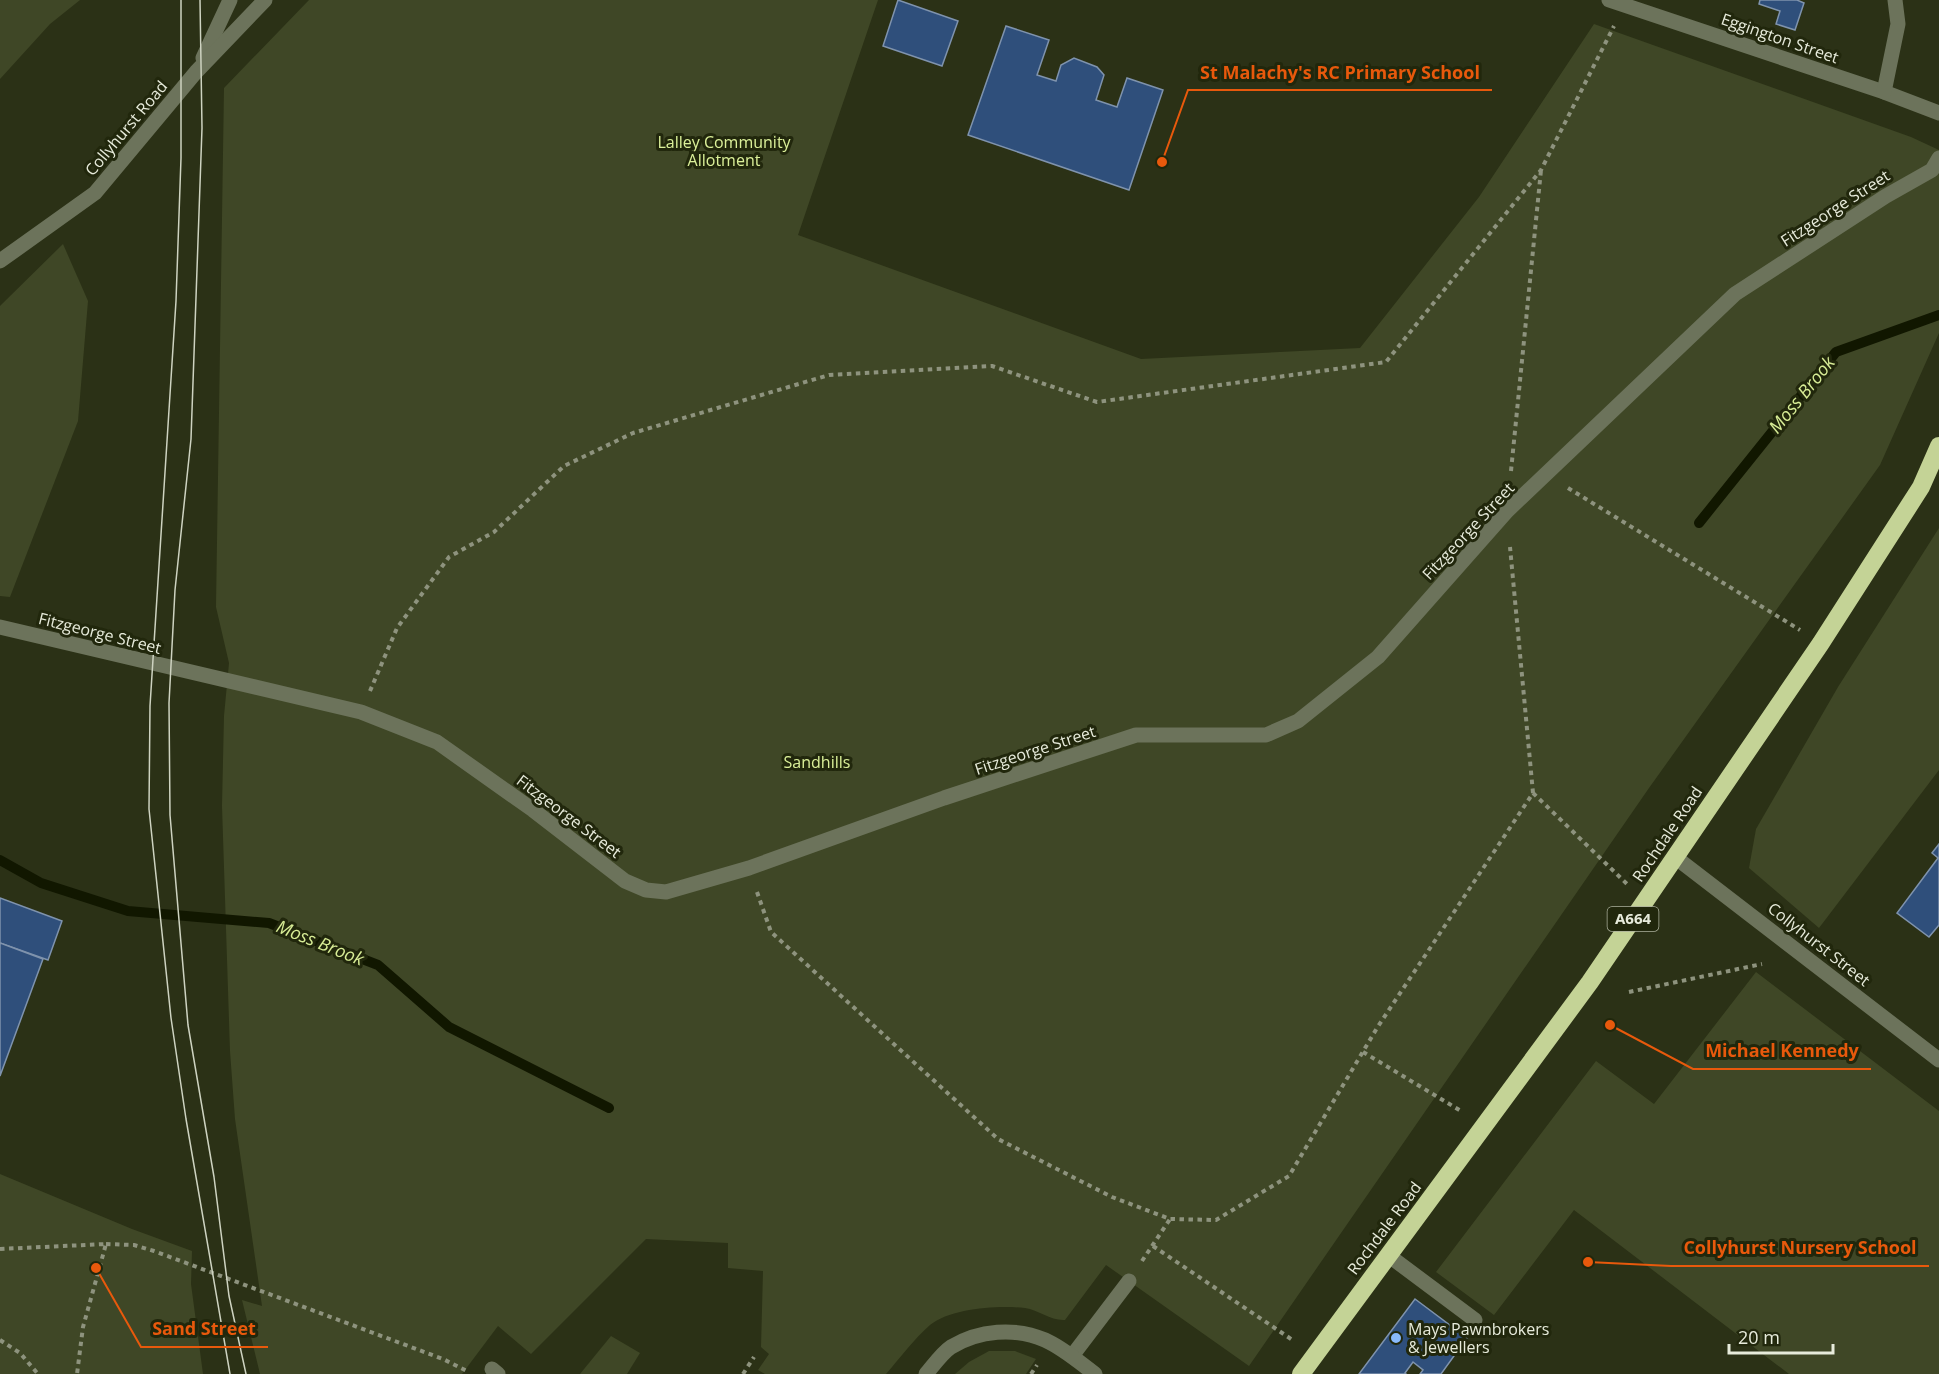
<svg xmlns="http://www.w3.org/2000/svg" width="1939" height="1374" font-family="'Open Sans',sans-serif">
<rect width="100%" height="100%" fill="#2b3116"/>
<g fill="#3f4726">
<polygon points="0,0 80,0 50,24 0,79"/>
<path d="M309,0H878L798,235L1141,359L1360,348L1479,197L1594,24L1911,137L1939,150V333L1880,465L1649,788L1249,1366L1106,1265L1065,1320C1051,1321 1039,1310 1025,1308C999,1305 951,1308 930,1325C914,1339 900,1358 886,1374H765L758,1370L769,1354L761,1347L763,1271L728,1268V1243L646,1239L531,1354L498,1326L462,1374H260L242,1300L262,1306L235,1119L230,1051L222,806L224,716L229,663L216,607L224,88Z"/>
<polygon points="63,244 88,301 78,421 10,597 0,596 0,306"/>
<polygon points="1939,528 1939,770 1819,928 1749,868 1756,829 1838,687"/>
<polygon points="1756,972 1939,1111 1939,1374 1789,1374 1574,1210 1494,1315 1436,1272 1596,1061 1654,1104"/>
<polygon points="0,1174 132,1229 192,1251 191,1284 203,1374 0,1374"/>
<polygon points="611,1336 640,1353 627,1374 580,1374"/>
<polygon points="989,1351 1015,1351 1036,1359 1026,1374 955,1374 969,1362"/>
</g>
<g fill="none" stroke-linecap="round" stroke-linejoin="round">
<g stroke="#111700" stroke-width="10">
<polyline points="1699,523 1836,352 1939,315"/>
<polyline points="0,860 41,883 128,911 269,923 378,965 449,1027 609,1108"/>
</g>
</g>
<g fill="#2f4f7b" stroke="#7f93ad" stroke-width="1.5">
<polygon points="898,0 958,21 942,66 883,46"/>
<polygon points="1760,0 1797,0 1804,3 1795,30 1776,24 1780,11 1759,4"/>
<polygon points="1006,26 1049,40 1037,75 1056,81 1061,65 1074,58 1097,67 1104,75 1096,100 1117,107 1127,78 1163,90 1129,190 968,135"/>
<polygon points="1939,844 1939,925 1929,937 1897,913 1938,858 1932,853"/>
<polygon points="0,898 62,921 48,960 0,943"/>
<polygon points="0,943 43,959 0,1076"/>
<polygon points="1415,1299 1467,1338 1441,1374 1420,1374 1423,1370 1413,1362 1405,1373 1406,1374 1359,1374"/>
</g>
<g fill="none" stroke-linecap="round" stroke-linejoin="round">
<g stroke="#8e937e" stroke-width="4" stroke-dasharray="4.5 4.5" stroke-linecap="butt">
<polyline points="1511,471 1541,170"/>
<polyline points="1568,488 1800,630"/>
<polyline points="370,691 397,628 449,557 494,532 564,466 633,433 829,375 992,366 1097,402 1386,362 1541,170 1614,26"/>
<polyline points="1533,793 1627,884"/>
<polyline points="757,892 771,932 998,1139 1112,1197 1170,1219 1216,1220 1289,1176 1377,1028 1533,793 1510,547"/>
<polyline points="1629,992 1762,964"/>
<polyline points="1363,1052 1461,1111"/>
<polyline points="106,1244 134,1245 154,1251 443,1359 467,1371"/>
<polyline points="1153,1246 1294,1341"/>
<polyline points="0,1249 106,1244 83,1327 77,1374"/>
<polyline points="1142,1261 1170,1219"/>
<polyline points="0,1340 20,1353 38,1374"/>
<polyline points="743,1374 754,1357"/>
<polyline points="1031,1374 1037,1365"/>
</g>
<g stroke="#6c735b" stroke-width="15">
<polyline points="1609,0 1884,92 1939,113"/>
<polyline points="203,58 230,0"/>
<polyline points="1884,92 1898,24 1895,0"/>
<polyline points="0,261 95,193 196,72 265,0"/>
<polyline points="0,627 361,712 437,742 533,810 625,881 646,890 666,892 749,868 944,798 1136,735 1266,735 1298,721 1378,657 1507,511 1735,294 1886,196 1932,170 1939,158"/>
<polyline points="1675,857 1939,1060"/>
<polyline points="1388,1255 1475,1320"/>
<polyline points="1072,1356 1129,1281"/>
<polyline points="492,1369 498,1374"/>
<path d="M926,1374C933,1366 942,1353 951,1347C979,1330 1015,1327 1045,1340C1063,1348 1079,1362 1095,1374"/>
</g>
<polyline stroke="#c4d396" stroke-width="18" points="1301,1374 1590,982 1821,643 1921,487 1939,446"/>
<g stroke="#ced3c1" stroke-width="1.5">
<polyline points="181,0 181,158 176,301 150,706 149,809 171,1018 186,1119 230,1374"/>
<polyline points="200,0 202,128 191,439 175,590 169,703 170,815 188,1025 214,1177 229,1296 246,1374"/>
</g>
</g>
<circle fill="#89bafc" stroke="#21270c" stroke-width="2" cx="1396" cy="1338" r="6"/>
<g text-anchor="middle" stroke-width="6" stroke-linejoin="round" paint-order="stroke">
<rect fill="#21270c" stroke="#acb09d" stroke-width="1.5" x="1607.5" y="907" width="51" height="24" rx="4.5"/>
<g font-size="15" font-weight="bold" fill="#e7ebdb">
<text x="1633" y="924">A664</text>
</g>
<g font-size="16" fill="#e7ebdb" stroke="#21270c">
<text transform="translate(1780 38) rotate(19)" y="6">Eggington Street</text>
<text transform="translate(126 128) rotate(-50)" y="6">Collyhurst Road</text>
<text transform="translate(1835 208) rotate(-33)" y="6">Fitzgeorge Street</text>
<text transform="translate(1468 531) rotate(-47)" y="6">Fitzgeorge Street</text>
<text transform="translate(100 633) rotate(14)" y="6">Fitzgeorge Street</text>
<text transform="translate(1035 750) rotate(-18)" y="6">Fitzgeorge Street</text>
<text transform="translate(569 816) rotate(37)" y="6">Fitzgeorge Street</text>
<text transform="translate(1667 834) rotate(-56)" y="6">Rochdale Road</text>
<text transform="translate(1819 944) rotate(38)" y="6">Collyhurst Street</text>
<text transform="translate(1384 1228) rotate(-53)" y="6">Rochdale Road</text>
</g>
<g font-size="16" fill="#dbf099" stroke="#21270c">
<text x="724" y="148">Lalley Community<tspan x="724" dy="18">Allotment</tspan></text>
<text x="817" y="768">Sandhills</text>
</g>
<g font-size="16" fill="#e7ebdb" stroke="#21270c" text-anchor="start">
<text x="1408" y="1335">Mays Pawnbrokers<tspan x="1408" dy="18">&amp; Jewellers</tspan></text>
</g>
<g font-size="18" font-style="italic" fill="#d8ed96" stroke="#21270c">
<text transform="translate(1802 395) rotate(-51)" y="6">Moss Brook</text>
<text transform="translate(320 943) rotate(22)" y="6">Moss Brook</text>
</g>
</g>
<path fill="none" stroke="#e8590c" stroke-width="2" d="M1162 162L1188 90H1492M1610 1025L1693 1069H1871M1588 1262L1671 1266H1929M96 1268L141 1347H268"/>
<g fill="#e8590c" stroke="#21270c" stroke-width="2">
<circle cx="1162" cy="162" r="6"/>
<circle cx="1610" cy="1025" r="6"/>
<circle cx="1588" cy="1262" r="6"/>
<circle cx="96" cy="1268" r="6"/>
</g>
<g font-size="18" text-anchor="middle" font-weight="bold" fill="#e8590c" stroke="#21270c" stroke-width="6" stroke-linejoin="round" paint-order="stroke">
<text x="1340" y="79">St Malachy's RC Primary School</text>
<text x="1782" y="1057">Michael Kennedy</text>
<text x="1800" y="1254">Collyhurst Nursery School</text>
<text x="204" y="1335">Sand Street</text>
</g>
<path d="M1729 1344v9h104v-9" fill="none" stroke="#e7ebdb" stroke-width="3"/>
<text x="1738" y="1344" font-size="18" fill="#e7ebdb" stroke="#21270c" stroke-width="4.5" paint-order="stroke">20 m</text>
</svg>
